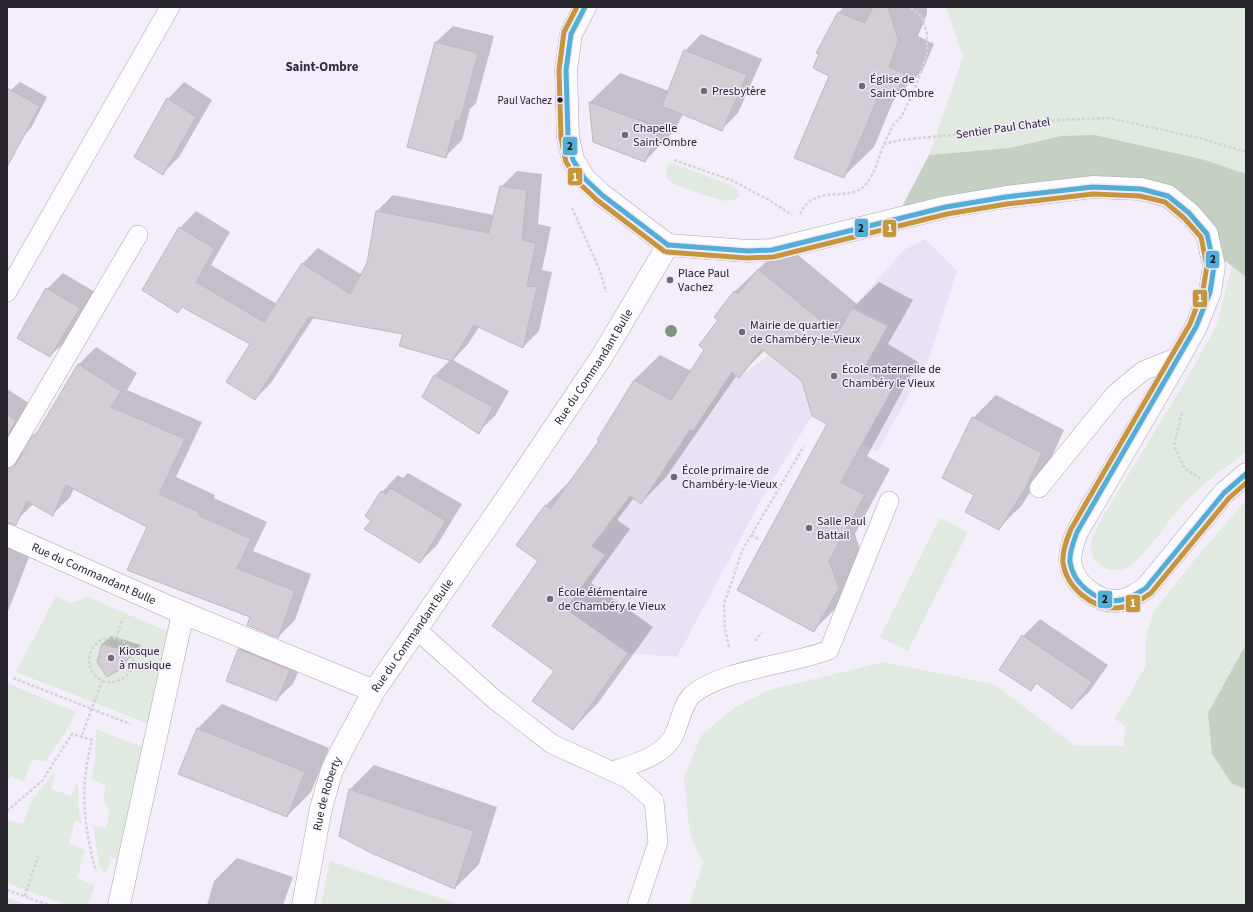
<svg xmlns="http://www.w3.org/2000/svg" width="1253" height="912" font-family="'Source Sans 3',sans-serif">
<rect width="100%" height="100%" fill="#f4eefa"/>
<polygon fill="#eae1f4" points="925,239 957,271 928,361 877,452 812,416 767,489 677,657 628,653 573,730 532,701 554,671 492,626 525,580 554,572 516,545 545,505 550,509 599,441 597,440 634,380 671,400 704,350 739,377 769,355 831,344 852,308 904,250"/>
<g fill="#e1eae1">
<polygon points="946,7 1246,7 1246,174 1205,160 1061,136 1009,148 929,155 963,57"/>
<path d="M671,163L731,185L738,191L740,196C737,198 732,201 729,201C721,202 676,186 670,181C663,176 666,168 671,163Z"/>
<path d="M1232,266L1246,277V452C1226,467 1206,481 1189,498C1171,515 1146,557 1128,567C1111,576 1090,565 1091,545C1091,539 1096,531 1098,525L1187,378L1216,327Z"/>
<polygon points="1246,500 1246,644 1208,713 1232,784 1246,789 1246,905 689,905 703,863 690,835 684,779 701,735 735,707 769,690 883,662 994,684 1074,745 1123,746 1126,727 1114,718 1130,694 1146,665 1146,637 1154,611 1196,558"/>
<polygon points="940,518 968,532 908,651 880,637"/>
<polygon points="56,596 70,603 88,597 169,632 151,725 16,672"/>
<polygon points="7,683 76,712 66,731 46,761 32,760 24,781 10,776 7,783"/>
<polygon points="96,729 145,748 123,860 110,857 109,868 104,873 99,865 93,825 106,828 110,810 103,799 106,786 91,779 95,761"/>
<polygon points="55,771 51,789 71,796 78,781 79,812 82,823 75,821 69,844 85,850 77,878 95,885 88,905 66,905 7,883 7,820 23,824 31,801"/>
<polygon points="330,861 461,905 321,905"/>
<polygon points="7,897 28,905 7,905"/>
</g>
<g fill="#c4d1c2">
<polygon points="1095,135 1205,160 1246,174 1246,277 1224,260 1197,216 1162,190 1032,198 894,222 929,155 1009,148 1061,136"/>
<polygon points="1246,644 1246,789 1232,784 1212,754 1208,713"/>
</g>
<g fill="#0003">
<polygon points="844,7 927,7 927,14 918,36 934,44 923,70 894,99 874,147 843,177 830,76 838,13"/>
<polygon points="453,26 494,36 476,103 470,109 462,140 446,156 409,146 436,42"/>
<polygon points="701,34 762,59 738,113 722,129 683,114 675,130 645,161 590,102 620,73 669,91 685,51"/>
<polygon points="20,82 47,97 31,128 23,136 7,128 7,100 11,90"/>
<polygon points="184,82 212,100 179,157 163,173 168,99"/>
<polygon points="517,171 542,174 538,224 551,227 542,270 552,272 539,331 523,347 479,327 468,344 453,360 509,391 495,416 478,432 423,397 435,375 450,360 404,333 314,317 271,383 255,399 252,344 183,306 178,311 143,290 180,228 196,211 230,232 211,265 277,304 302,264 318,248 362,275 368,263 377,211 393,195 494,215 501,187"/>
<polygon points="785,244 857,304 879,282 913,300 888,344 918,362 867,456 890,469 855,534 864,561 839,605 813,631 829,424 803,380 765,350 739,376 737,375 666,477 641,503 634,498 617,520 630,529 591,583 653,627 598,703 573,729 556,671 540,560 517,545 546,505 571,480 601,441 634,380 660,355 691,371 705,349 720,320 715,317 735,291"/>
<polygon points="63,273 95,292 66,341 50,356 19,337 47,289"/>
<polygon points="96,347 137,373 127,390 202,422 176,477 215,495 214,498 267,522 253,551 311,574 295,620 278,637 251,617 148,527 74,488 70,497 53,514 34,503 18,519 7,514 7,389 32,405 18,450 24,452 34,435 41,428 79,364"/>
<polygon points="996,395 1064,430 1049,463 1022,505 999,528 975,494 973,418"/>
<polygon points="408,473 462,504 437,545 420,562 372,520 382,492 398,475 403,478"/>
<polygon points="7,543 31,552 7,614"/>
<polygon points="1040,619 1108,665 1089,692 1072,708 1037,683 1031,690 1023,636"/>
<polygon points="255,633 306,654 293,684 276,700 227,680 239,649"/>
<polygon points="111,636 141,645 119,669 102,644"/>
<polygon points="222,704 329,748 311,792 287,816 180,773 198,728"/>
<polygon points="374,765 497,807 479,864 455,888 340,835 350,789"/>
<polygon points="237,858 293,877 283,905 207,905 214,881"/>
</g>
<g fill="#d4cdd5" stroke="#beb8bf">
<polygon points="873,7 888,7 898,39 897,45 889,67 905,74 893,101 879,95 844,178 794,158 829,76 813,68 819,54 816,53 838,12 865,23"/>
<polygon points="435,42 478,53 460,121 456,120 446,158 407,147"/>
<polygon points="684,50 747,75 722,131 662,106"/>
<polygon points="7,88 40,106 7,167"/>
<polygon points="167,98 196,117 163,175 134,157"/>
<polygon points="589,102 660,128 645,162 593,142"/>
<polygon points="500,186 527,190 522,240 536,243 527,286 537,287 523,348 474,325 452,361 399,346 403,334 309,317 255,400 226,382 250,344 182,307 178,313 142,290 179,227 215,249 196,282 264,322 302,263 350,294 367,263 376,211 489,233"/>
<polygon points="758,269 837,334 852,308 888,326 863,370 893,388 841,482 865,495 829,561 839,588 814,632 737,590 827,424 812,416 802,381 762,349 739,378 732,372 693,431 690,430 641,504 630,496 592,546 605,555 566,609 628,653 573,730 532,701 554,671 492,626 538,561 516,545 545,505 550,509 599,441 597,440 634,380 671,400 704,350 699,345 718,320 714,317 734,291 738,294"/>
<polygon points="46,288 80,308 50,357 17,338"/>
<polygon points="78,364 121,391 111,407 185,439 159,494 199,512 198,515 251,539 237,568 295,591 278,638 247,625 250,617 127,570 147,527 66,485 53,516 27,501 16,525 7,523 7,469 16,464 33,435 35,436"/>
<polygon points="434,375 493,407 479,434 422,397"/>
<polygon points="7,414 16,421 7,436"/>
<polygon points="972,417 1042,453 1026,487 999,530 965,512 974,495 942,478"/>
<polygon points="391,488 446,521 420,563 364,529 371,521 365,516 381,491 386,494"/>
<polygon points="1022,635 1092,682 1072,709 1036,683 1031,691 999,670"/>
<polygon points="102,644 133,653 119,670 107,677 97,662"/>
<polygon points="238,649 290,670 277,701 226,681"/>
<polygon points="197,728 305,772 287,817 178,774"/>
<polygon points="349,789 474,831 455,889 369,852 339,836"/>
</g>
<g fill="none" stroke-linecap="round" stroke-linejoin="round">
<g stroke="#aaa6af" stroke-width="20">
<g id="service">
<polyline points="7,292 170,7"/>
<polyline points="7,458 138,235"/>
<polyline points="1039,488 1116,393 1143,371 1180,356"/>
<polyline points="417,630 494,699 552,744 629,779 654,801 658,842 637,905"/>
<path d="M612,771C635,764 668,755 676,730C681,718 683,703 693,694C724,669 790,665 829,650L889,501"/>
</g>
</g>
<g stroke="#aaa6af" stroke-width="23">
<g id="minor">
<path d="M668,245L748,251L772,250L946,207L1006,197L1093,187L1141,189L1168,196L1189,213L1207,234L1214,266L1210,292L1196,327L1176,363L1077,532C1073,543 1068,555 1071,566C1075,585 1098,602 1117,601C1129,600 1137,594 1146,588L1224,493L1246,474"/>
<path id="s1" d="M7,535L169,607L374,691"/>
<polyline points="119,905 183,613"/>
</g>
</g>
<g stroke="#aaa6af" stroke-width="23">
<g id="tertiary">
<path id="s2" d="M303,905L321,808L332,770L345,744L374,691L515,486L601,358L668,245L602,195L584,178L573,160L568,137L566,70L571,34L585,7"/>
</g>
</g>
<g stroke="#d4d2d6" stroke-width="2.5" stroke-dasharray="3 2" stroke-linecap="butt">
<polyline points="884,144 893,125 901,117 913,94 927,54 927,34 922,17 910,7"/>
<polyline points="674,160 731,180 769,200 792,215"/>
<polyline points="572,208 600,271 606,292"/>
<path d="M800,214C815,182 850,204 866,184C875,174 879,156 884,144L901,140L961,134L1057,120L1110,118L1203,139L1246,152"/>
<polyline points="1182,413 1174,446 1185,469 1200,478"/>
<polyline points="751,535 760,540"/>
<circle cx="111" cy="660" r="22"/>
<polyline points="116,638 123,618"/>
<polyline points="755,641 762,632"/>
<polyline points="729,647 725,629 724,604 734,575 742,551 804,446"/>
<polyline points="13,678 130,724"/>
<polyline points="82,735 102,681"/>
<path d="M7,811L42,781L72,734L92,740C80,786 83,825 96,871"/>
<polyline points="7,890 48,905"/>
<polyline points="25,896 38,856"/>
</g>
<use href="#service" stroke="#fdfcfe" stroke-width="19"/>
<use href="#minor" stroke="#fdfcfe" stroke-width="22"/>
<use href="#tertiary" stroke="#fdfcfe" stroke-width="22"/>
<g stroke="#f4eafe" stroke-width="8">
<g id="bus-1">
<polyline points="585,7 571,34 566,70 568,137 573,160 584,178 602,195 668,245"/>
<path d="M668,245L748,251L772,250L946,207L1006,197L1093,187L1141,189L1168,196L1189,213L1207,234L1214,266L1210,292L1196,327L1077,532C1074,541 1069,552 1070,562C1073,584 1099,605 1121,600C1131,599 1138,593 1146,588L1224,493L1246,474"/>
</g>
</g>
<g stroke="#f4eafe" stroke-width="8">
<g id="bus-2">
<polyline points="577,7 564,32 559,70 561,138 566,162 579,183 597,200 664,251"/>
<path d="M667,252L747,258L773,257L947,214L1007,204L1093,194L1140,196L1165,202L1184,218L1201,237L1207,266L1203,290L1190,324L1071,529C1067,539 1062,551 1063,562C1066,587 1092,609 1117,608C1130,607 1141,600 1151,593L1229,498L1246,483"/>
</g>
</g>
<use href="#bus-1" stroke="#52aed4" stroke-width="5"/>
<use href="#bus-2" stroke="#c6963d" stroke-width="5"/>
</g>
<circle fill="#81947e" cx="671" cy="331" r="6"/>
<g fill="#6f6b73" stroke="#f4eafe" stroke-width="1.5">
<circle cx="862" cy="86" r="4"/>
<circle cx="704" cy="91" r="4"/>
<circle cx="625" cy="135" r="4"/>
<circle cx="670" cy="280" r="4"/>
<circle cx="742" cy="332" r="4"/>
<circle cx="834" cy="376" r="4"/>
<circle cx="674" cy="477" r="4"/>
<circle cx="809" cy="528" r="4"/>
<circle cx="550" cy="599" r="4"/>
<circle cx="111" cy="658" r="4"/>
</g>
<circle fill="#28242b" stroke="#f4eafe" stroke-width="1.5" cx="560" cy="100" r="3.5"/>
<g text-anchor="middle" stroke-width="3" stroke-linejoin="round" paint-order="stroke">
<g font-size="11" fill="#28242b" stroke="#f4eafe" text-anchor="end">
<text x="552" y="104">Paul Vachez</text>
</g>
<g font-size="12" fill="#28242b" stroke="#f4eafe" text-anchor="start">
<text x="870" y="83">Église de<tspan x="870" dy="14">Saint-Ombre</tspan></text>
<text x="712" y="95">Presbytère</text>
<text x="633" y="132">Chapelle<tspan x="633" dy="14">Saint-Ombre</tspan></text>
<text x="678" y="277">Place Paul<tspan x="678" dy="14">Vachez</tspan></text>
<text x="750" y="329">Mairie de quartier<tspan x="750" dy="14">de Chambéry-le-Vieux</tspan></text>
<text x="842" y="373">École maternelle de<tspan x="842" dy="14">Chambéry le Vieux</tspan></text>
<text x="682" y="474">École primaire de<tspan x="682" dy="14">Chambéry-le-Vieux</tspan></text>
<text x="817" y="525">Salle Paul<tspan x="817" dy="14">Battail</tspan></text>
<text x="558" y="596">École élémentaire<tspan x="558" dy="14">de Chambéry le Vieux</tspan></text>
<text x="119" y="655">Kiosque<tspan x="119" dy="14">à musique</tspan></text>
</g>
<g font-size="12" fill="#28242b" stroke="#f4eafe">
<text transform="translate(1003 128) rotate(-8)" y="4">Sentier Paul Chatel</text>
<text dy="4" stroke="none"><textPath href="#s2" startOffset="619">Rue du Commandant Bulle</textPath></text>
<text dy="4" stroke="none"><textPath href="#s1" startOffset="95">Rue du Commandant Bulle</textPath></text>
<text dy="4" stroke="none"><textPath href="#s2" startOffset="295">Rue du Commandant Bulle</textPath></text>
<text dy="4" stroke="none"><textPath href="#s2" startOffset="114">Rue de Roberty</textPath></text>
</g>
<g font-size="13" font-weight="bold" fill="#332b3a" stroke="#f4eafe">
<text x="322" y="71">Saint-Ombre</text>
</g>
</g>
<g stroke="#f4eafe" stroke-width="1.5">
<rect x="562" y="136" width="16" height="20" rx="4" fill="#52aed4"/>
<rect x="567" y="167" width="16" height="19" rx="4" fill="#c6963d"/>
<rect x="854" y="218" width="15" height="20" rx="4" fill="#52aed4"/>
<rect x="882" y="219" width="15" height="19" rx="4" fill="#c6963d"/>
<rect x="1205" y="250" width="15" height="19" rx="4" fill="#52aed4"/>
<rect x="1192" y="289" width="16" height="19" rx="4" fill="#c6963d"/>
<rect x="1097" y="590" width="16" height="19" rx="4" fill="#52aed4"/>
<rect x="1125" y="594" width="16" height="19" rx="4" fill="#c6963d"/>
</g>
<g font-size="11" text-anchor="middle" font-weight="bold" fill="#fff">
<text x="575" y="181">1</text>
<text x="890" y="232">1</text>
<text x="1200" y="302">1</text>
<text x="1133" y="607">1</text>
</g>
<g font-size="11" text-anchor="middle" font-weight="bold" fill="#111">
<text x="570" y="150">2</text>
<text x="861" y="232">2</text>
<text x="1213" y="263">2</text>
<text x="1105" y="603">2</text>
</g>
<rect width="1253" height="912" fill="none" stroke="#28242b" stroke-width="16"/>
</svg>
